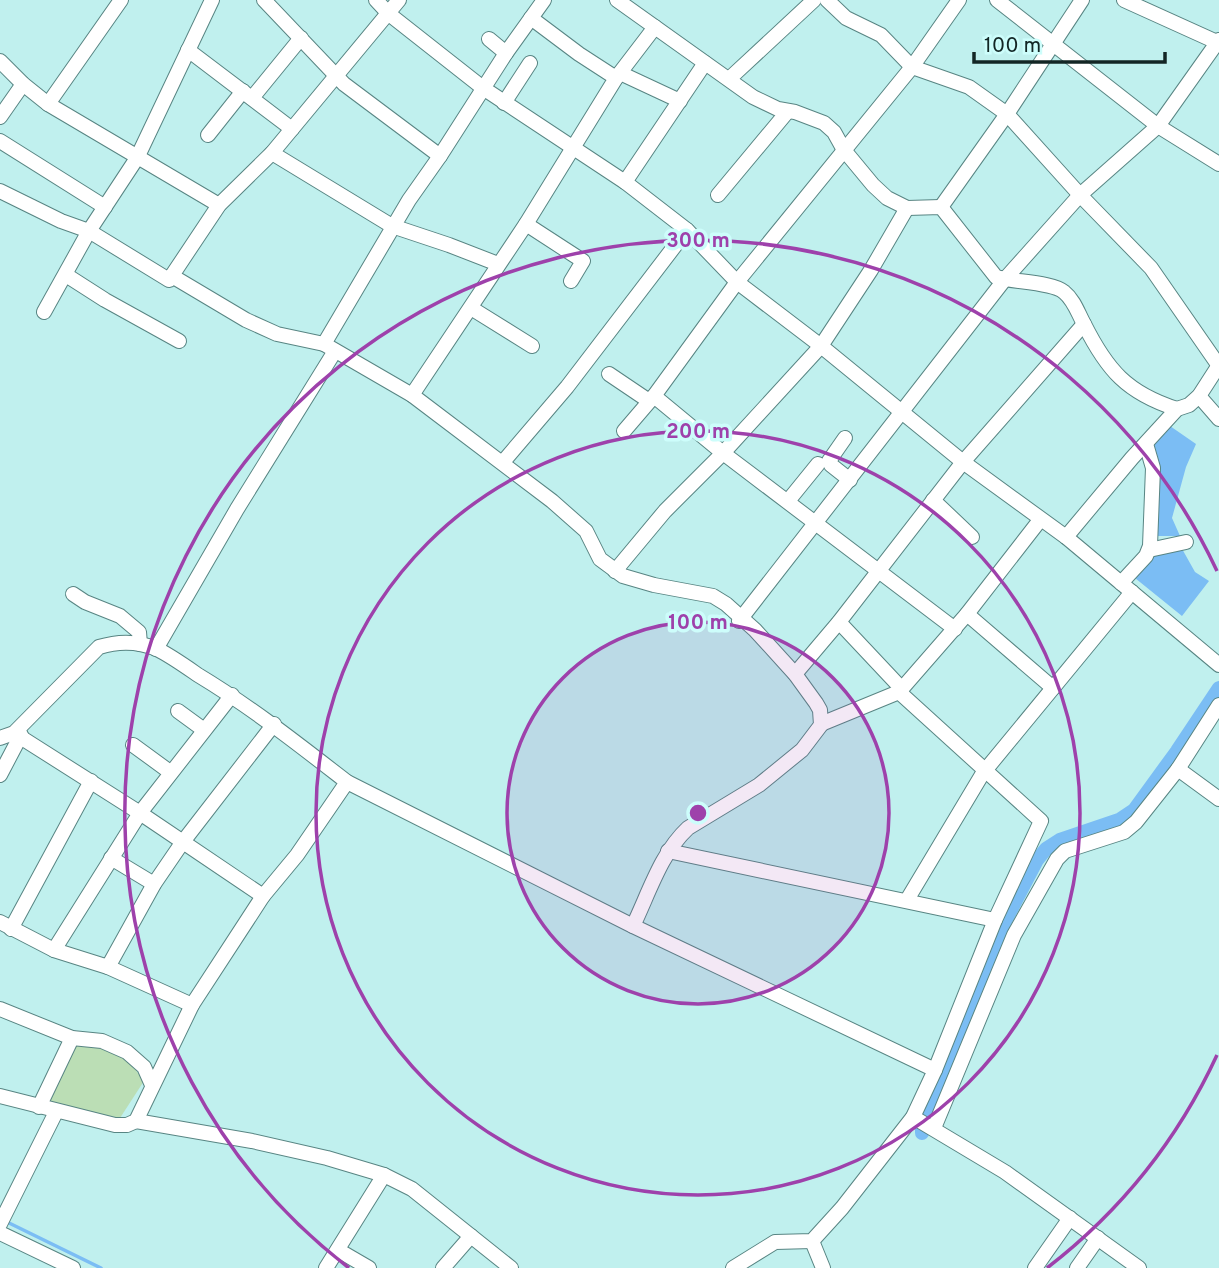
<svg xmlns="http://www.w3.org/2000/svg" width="1219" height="1268" font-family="Overpass,sans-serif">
<rect width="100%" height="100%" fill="#c0f0ee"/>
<polygon fill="#bbdeb5" points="69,1033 119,1048 144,1081 120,1118 39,1101"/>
<g fill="#7bbdf4">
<polygon points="1170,426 1196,444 1186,467 1172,518 1180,536 1152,536 1151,441"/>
<polygon points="1181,547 1195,572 1209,581 1182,616 1130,574 1148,557"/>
</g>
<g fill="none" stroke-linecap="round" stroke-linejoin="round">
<polyline stroke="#7bbdf4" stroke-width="3.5" points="5,1221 101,1268"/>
<polyline stroke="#7bbdf4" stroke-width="14" points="922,1133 922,1129 1003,925 1037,860 1046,849 1060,840 1119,820 1134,810 1177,751 1219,688"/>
<g stroke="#588583" stroke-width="16">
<g id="minor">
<polyline points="264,0 344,84 440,156"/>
<polyline points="376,0 389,14 483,88 625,182 687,230 737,282 821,346 963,462 1066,537 1219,665"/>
<path d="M617,0L753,97L778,109L795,112L824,123L834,132L844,150L873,185L887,198L907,208L941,207L996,277C1012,282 1053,282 1064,292C1074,300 1078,313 1084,324C1107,370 1127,393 1177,409"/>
<polyline points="827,0 846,18 881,35 912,67 969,87 1007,114 1080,195 1151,268 1219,366"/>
<polyline points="997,0 1158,126 1219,164"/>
<polyline points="1124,0 1219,43"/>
<polyline points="489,39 506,53"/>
<polyline points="188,50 292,129"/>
<polyline points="0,61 23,84 48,104 219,205"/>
<polyline points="620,73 680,101"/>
<polyline points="616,78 655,27"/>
<polyline points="729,79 814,0"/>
<polyline points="252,98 301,38"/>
<polyline points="504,103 530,63"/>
<polyline points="48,104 121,0"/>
<polyline points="0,117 23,84"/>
<polyline points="208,135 243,91"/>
<polyline points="0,141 105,207"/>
<polyline points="272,153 392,226 449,245 498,264"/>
<polyline points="625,182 705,63"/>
<polyline points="0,191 61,221 89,231 169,280 219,205 272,153 399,0"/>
<polyline points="718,195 788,111"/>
<polyline points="941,207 1007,114 1082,0"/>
<polyline points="526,224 583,261 571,281"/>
<polyline points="66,275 105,300 179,341"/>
<path d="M172,276L246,320L277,334L324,344L412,395L552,501L586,531L600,559L623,576L654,585L713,596L726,604L755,630L795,674L816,703L820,710L821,725L802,750L759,785L688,828C661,853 649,893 633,926"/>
<polyline points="471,308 532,346"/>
<polyline points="44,312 89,231 137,158 212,0"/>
<polyline points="324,344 409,200 440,156 506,53 544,0"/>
<polyline points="609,374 649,401"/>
<polyline points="412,395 526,224 616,78 579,54 531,18"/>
<polyline points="654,396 723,453 955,629"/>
<polyline points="1199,396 1219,419"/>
<polyline points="624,431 654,396 737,282 912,67 959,0"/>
<polyline points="845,438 829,461 831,465 850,480"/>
<polyline points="503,462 567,387 687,230"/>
<polyline points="933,500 972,537"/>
<polyline points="788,501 818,464"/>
<polyline points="1066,537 1132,458 1177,409 1189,405 1199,396 1219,365"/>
<polyline points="1149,550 1186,542"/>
<polyline points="615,571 665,511 723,453 821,346 871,270 907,208"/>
<polyline points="1121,583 1146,556 1150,546 1153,468 1146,444"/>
<polyline points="73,594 85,602 120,616 139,632 140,644"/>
<polyline points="967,614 1053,688"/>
<polyline points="739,621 1005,279 1080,195 1158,126 1219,40"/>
<polyline points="839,622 902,689"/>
<polyline points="156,649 237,509 335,351"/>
<polyline points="795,674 839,622 963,462 1084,324"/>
<polyline points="899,692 967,614 1040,520"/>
<polyline points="178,711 204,730"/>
<polyline points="821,724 899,692 1041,821 995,920 935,1070"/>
<polyline points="14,733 140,813 263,896"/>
<path d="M0,738L14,733L99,647C118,641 138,641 157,649C171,656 185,666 198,675C251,707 298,744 347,782L297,855L263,896L192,1005L136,1121L127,1125H115L0,1096"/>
<polyline points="133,745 170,772"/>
<polyline points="1178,769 1219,799"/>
<polyline points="0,775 21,735"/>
<polyline points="347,782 633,926 935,1070 913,1117 842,1208 812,1241 775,1242 733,1268"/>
<polyline points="668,851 995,920"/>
<polyline points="111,858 154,884"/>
<polyline points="907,900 983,773 1132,592"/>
<polyline points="0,922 54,950 108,967 154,884 182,843 274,724"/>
<polyline points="11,929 91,781"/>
<polyline points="54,950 140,813 232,695"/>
<polyline points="108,967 192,1005"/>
<polyline points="0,1009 72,1038 102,1041 127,1052 144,1067 152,1085"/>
<polyline points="39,1107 72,1038"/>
<polyline points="913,1117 1005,1172 1139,1268"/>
<polyline points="136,1121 252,1141 327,1158 384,1175 412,1189 511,1268"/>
<polyline points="934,1128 1014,935 1057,859 1065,851 1124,832 1136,822 1178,769 1219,705"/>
<polyline points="0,1224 56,1112"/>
<polyline points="0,1233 73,1268"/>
<polyline points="812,1241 823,1268"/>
<polyline points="338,1250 369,1268"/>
<polyline points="326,1268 384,1175"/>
<polyline points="443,1268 471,1236"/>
<polyline points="1035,1268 1070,1218"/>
<polyline points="1077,1268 1098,1238"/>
</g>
</g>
<use href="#minor" stroke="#fff" stroke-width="14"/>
</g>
<circle cx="698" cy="813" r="191" fill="#9e41ab" fill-opacity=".12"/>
<g fill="none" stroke="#9e41ab" stroke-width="3.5">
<circle cx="698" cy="813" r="191"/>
<circle cx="698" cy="813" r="382"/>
<path d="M1217 1055A573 573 0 0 1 1047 1268M349 1268A573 573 0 1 1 1217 571"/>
</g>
<circle cx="698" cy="813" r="10" fill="#9e41ab" stroke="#cdfdfb" stroke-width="3.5"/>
<g font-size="21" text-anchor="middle" font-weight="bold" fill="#9e41ab" stroke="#cdfdfb" stroke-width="7" stroke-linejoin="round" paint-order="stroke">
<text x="698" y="247">300 m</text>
<text x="698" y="438">200 m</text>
<text x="698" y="629">100 m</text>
</g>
<path d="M974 52v10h191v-10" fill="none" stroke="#132625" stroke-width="3.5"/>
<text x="984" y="52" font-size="21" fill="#132625" stroke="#cdfdfb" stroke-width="5" paint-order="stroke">100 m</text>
</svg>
